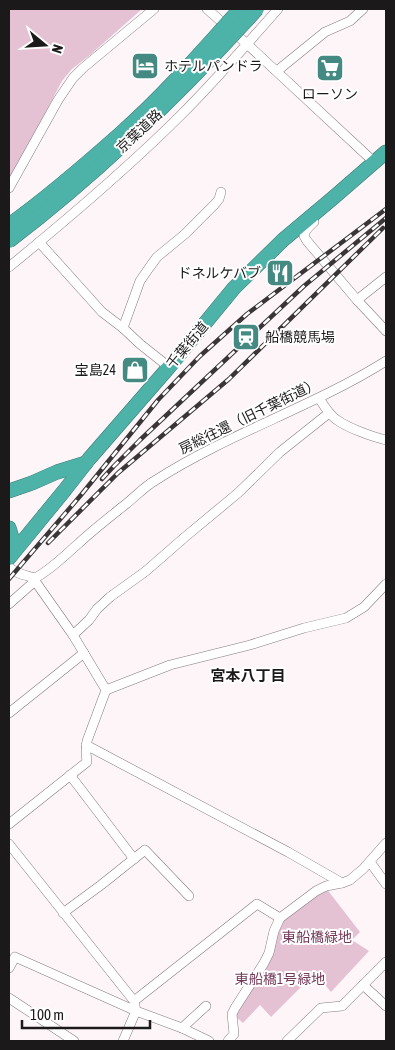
<svg xmlns="http://www.w3.org/2000/svg" width="395" height="1050" font-family="'Asap Condensed','Noto Sans JP',sans-serif">
<rect width="100%" height="100%" fill="#fef5f9"/>
<g fill="#e5c2d3">
<polygon points="9,9 142,9 90,55 72,69 62,81 9,182"/>
<polygon points="326,888 360,932 352,940 369,951 331,992 315,973 271,1017 260,1005 243,1023 235,1016 282,920"/>
</g>
<g fill="none" stroke-linecap="round" stroke-linejoin="round">
<g stroke="#837b7f" stroke-width="10">
<g id="minor">
<polyline points="207,9 247,44 374,162"/>
<polyline points="277,71 325,32 350,21 363,9"/>
<polyline points="9,188 58,100 73,78 83,68 154,9"/>
<path d="M314,222C309,227 305,229 304,236L307,241L357,300L386,331"/>
<polyline points="39,242 102,312 123,328 140,344 169,367"/>
<path d="M9,267C69,218 128,168 183,113C216,80 247,44 278,9"/>
<polyline points="357,300 386,277"/>
<polyline points="123,328 140,281 149,268 157,257 185,234 215,204 219,199 221,192"/>
<path d="M319,398C324,406 329,415 337,420C348,428 373,437 386,440"/>
<path d="M9,567C16,574 25,575 35,578C52,569 65,555 79,543C94,529 111,516 126,504C136,496 145,486 156,480C229,433 313,407 386,361"/>
<polyline points="9,604 35,581"/>
<polyline points="73,635 89,620 97,609 110,597 146,571 185,537 238,493 280,452 329,413"/>
<polyline points="106,690 170,665 250,645 304,628 346,618 364,607 386,584"/>
<polyline points="9,713 84,653"/>
<polyline points="86,745 288,852 342,883"/>
<polyline points="70,775 134,859"/>
<polyline points="9,824 87,762 86,753 87,741 106,690 73,635 35,581 35,578"/>
<polyline points="9,844 134,1001 136,1011 123,1041"/>
<polyline points="370,862 386,884"/>
<polyline points="63,913 101,885 145,850 189,896"/>
<polyline points="9,968 15,957 136,1011 182,1028 209,1041"/>
<polyline points="363,985 386,1006"/>
<polyline points="9,998 74,1041"/>
<polyline points="134,1001 257,904 280,918"/>
<polyline points="182,1028 206,1006"/>
<polyline points="228,1041 234,1034 232,1014 235,1008 264,963 269,953 274,931 280,918 316,891 326,886 342,883 350,880 363,869 386,843"/>
<polyline points="287,1041 321,1008 342,1006 386,962"/>
</g>
</g>
<g stroke="#3c7c76" stroke-width="15">
<g id="highway">
<polyline points="9,491 32,483 57,472 86,463"/>
<polyline points="9,528 13,541 12,554"/>
<polyline points="9,558 64,491 89,459 169,367 234,288 283,240 333,198 386,152"/>
</g>
</g>
<use href="#minor" stroke="#fff" stroke-width="9"/>
<use href="#highway" stroke="#4db2a7" stroke-width="14"/>
<g stroke="#3a3638" stroke-width="4.5">
<g id="rail">
<polyline points="102,479 114,466 140,440 304,286 386,218"/>
<polyline points="48,543 118,473 229,379 383,228"/>
<polyline points="9,579 81,495 158,400 200,356 247,314 386,209"/>
</g>
</g>
<use href="#rail" stroke="#fff" stroke-width="2.5" stroke-dasharray="8" stroke-linecap="butt"/>
<g stroke="#3c7c76" stroke-width="15" stroke-linecap="butt">
<g id="highway-bridge">
<path d="M9,225C48,197 85,165 121,133C164,95 202,51 240,9"/>
<path d="M9,241C101,171 180,94 257,9"/>
</g>
</g>
<use href="#highway-bridge" stroke="#4db2a7" stroke-width="14"/>
</g>
<defs>
<g id="hotel-square" transform="scale(1.4375)"><rect x="-9" y="-9" width="18" height="18" rx="4" fill="#448a82" stroke="#fff"/><path d="M-6-4.5h1.5V1H6V5H4.5V3h-9V5H-6ZM-4 0a1.8 1.8 0 1 1 3.6 0ZM.5 0V-2.5h3Q6-2.5 6 0Z" fill="#fff"/></g>
<g id="supermarket-square" transform="scale(1.4375)"><rect x="-9" y="-9" width="18" height="18" rx="4" fill="#448a82" stroke="#fff"/><path d="M-6-5.5h2.5l.6 2H6L4.5 2H-2.5L-4.4-4H-6ZM-1.5 3.2a1.3 1.3 0 1 0 .1 0ZM3 3.2a1.3 1.3 0 1 0 .1 0Z" fill="#fff"/></g>
<g id="restaurant-square" transform="scale(1.4375)"><rect x="-9" y="-9" width="18" height="18" rx="4" fill="#448a82" stroke="#fff"/><path d="M-5-6h1v4h1v-4h1v4h1v-4h1v5L-1.5 .5V6h-2V.5L-5-1ZM5-6V6H3V1.5H1.5Q1.5-4 5-6Z" fill="#fff"/></g>
<g id="station-square" transform="scale(1.4375)"><rect x="-9" y="-9" width="18" height="18" rx="4" fill="#448a82" stroke="#fff"/><path d="M-3-6H3Q5-6 5-4V2Q5 4 3 4L4.5 6H3L1.5 4h-3L-3 6H-4.5L-3 4Q-5 4-5 2V-4Q-5-6-3-6ZM-3.5-4v3h7v-3ZM-3.5 1v1.5H-2V1ZM2 1v1.5H3.5V1Z" fill="#fff"/></g>
<g id="shop-square" transform="scale(1.4375)"><rect x="-9" y="-9" width="18" height="18" rx="4" fill="#448a82" stroke="#fff"/><path d="M-5-2.5h2.3a2.7 3.5 0 0 1 5.4 0H5L5.5 6h-11ZM-1.5-2.5h3a1.5 2.3 0 0 0-3 0Z" fill="#fff"/></g>
</defs>
<g fill-rule="evenodd">
<use href="#hotel-square" x="145" y="66"/>
<use href="#supermarket-square" x="330" y="68"/>
<use href="#restaurant-square" x="280" y="273"/>
<use href="#station-square" x="246" y="337"/>
<use href="#shop-square" x="135" y="370"/>
</g>
<g text-anchor="middle" stroke-width="4" stroke-linejoin="round" paint-order="stroke">
<g font-size="14" fill="#1c191b" stroke="#fff" text-anchor="start">
<text x="164" y="71">ホテルパンドラ</text>
<text x="330" y="99" text-anchor="middle">ローソン</text>
<text x="261" y="278" text-anchor="end">ドネルケバブ</text>
<text x="265" y="342">船橋競馬場</text>
<text x="116" y="375" text-anchor="end">宝島24</text>
</g>
<g font-size="14" fill="#1c191b" stroke="#fff">
<text transform="translate(139 131) rotate(-43)" y="5">京葉道路</text>
<text transform="translate(187 345) rotate(-50)" y="5">千葉街道</text>
<text transform="translate(249 416) rotate(-26)" y="5">房総往還（旧千葉街道）</text>
</g>
<g font-size="14" fill="#74395a" stroke="#fff">
<text x="317" y="942">東船橋緑地</text>
<text x="280" y="984">東船橋1号緑地</text>
</g>
<g font-size="15" font-weight="bold" fill="#1c191b" stroke="#fff">
<text x="248" y="681">宮本八丁目</text>
</g>
</g>
<rect width="395" height="1050" fill="none" stroke="#1c191b" stroke-width="20"/>
<g transform="translate(45 45) rotate(108)" stroke="#ffffff" stroke-width="4" paint-order="stroke">
<path d="M0-4L9 19L0 12L-9 19Z" fill="#1c191b"/>
<text y="-8" font-size="14" font-weight="bold" text-anchor="middle" fill="#1c191b">N</text>
</g>
<path d="M22 1020v8h128v-8" fill="none" stroke="#1c191b" stroke-width="2.5"/>
<text x="30" y="1020" font-size="15" fill="#1c191b" stroke="#ffffff" stroke-width="4" paint-order="stroke">100 m</text>
</svg>
